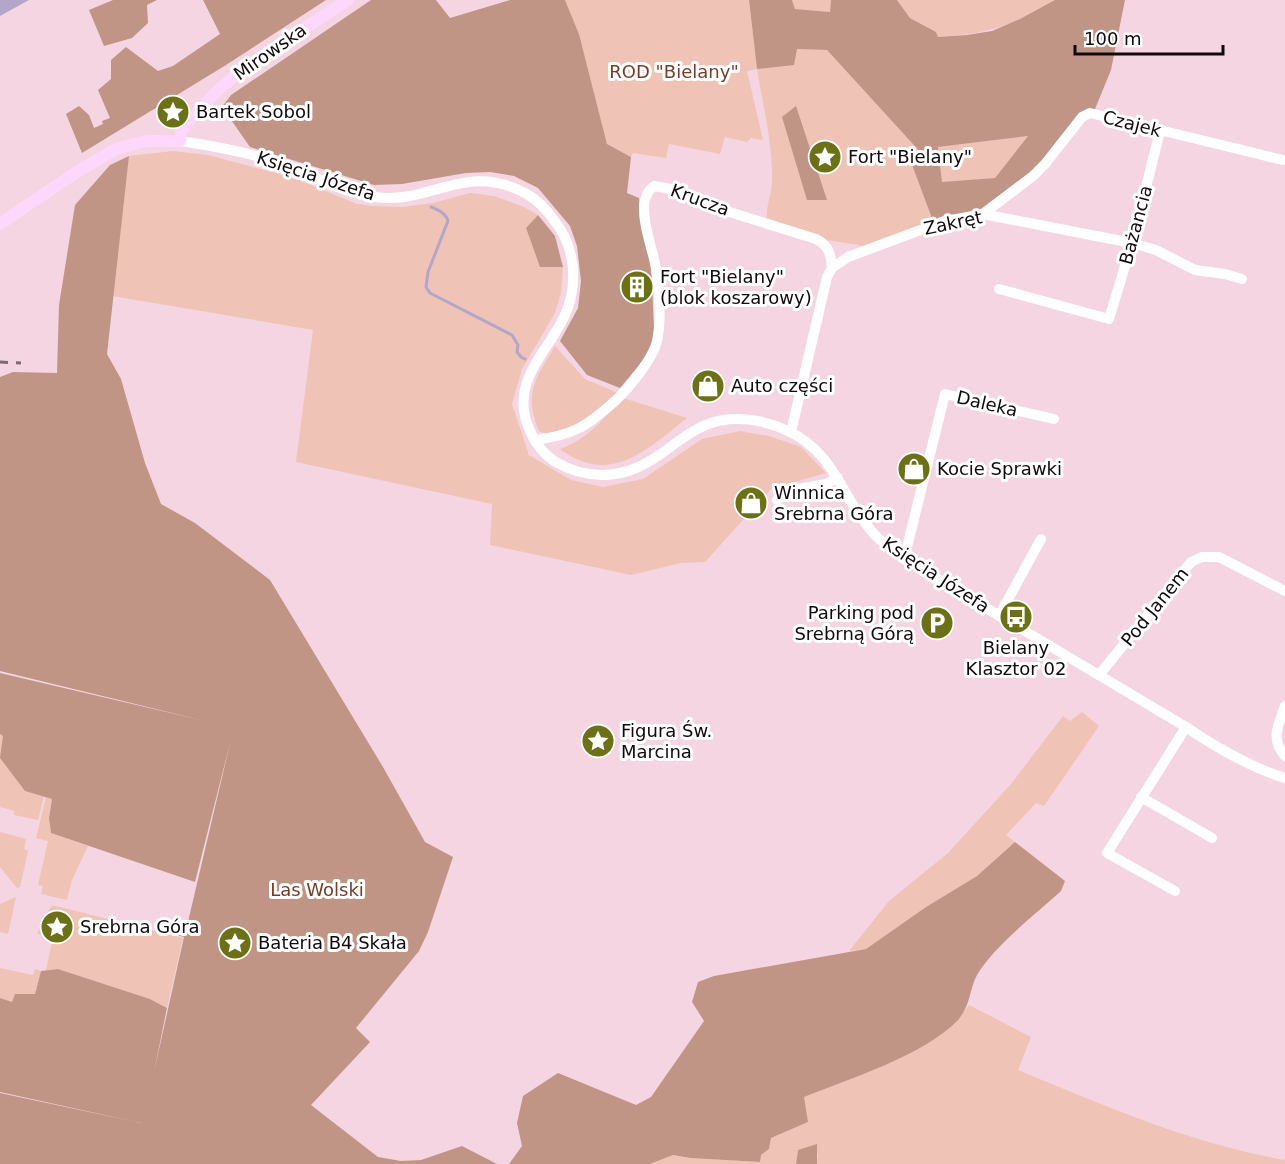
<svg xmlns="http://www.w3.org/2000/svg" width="1285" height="1164" font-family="'DejaVu Sans',sans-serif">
<rect width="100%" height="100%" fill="#f5d5e2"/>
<g fill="#efc4b6">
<path d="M565,0H749L757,69L797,49L827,50L922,154L912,165L933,221L866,246L826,240L767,218C766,205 772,194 772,181C773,144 763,106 757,69L747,71L763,140L751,138L747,142L725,137L720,154L669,144L666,158L633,153L631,157L607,144L579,34Z"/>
<polygon points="792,0 831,0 830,12 795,9"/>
<path d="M897,0H1055C1013,26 987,34 938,37L936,32L910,18Z"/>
<polygon points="1028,136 995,178 942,183 938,147"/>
<polygon points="173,151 208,155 294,178 357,204 373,206 402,207 433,203 470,193 494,196 524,207 538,215 526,228 540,267 563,267 561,293 555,313 522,369 512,404 529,455 571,480 603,487 643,479 702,439 740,431 769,436 801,447 826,473 771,489 705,562 681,563 631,575 490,545 492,504 296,462 313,330 112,296 129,156"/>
<path d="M555,346L585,379L618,393L586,421L550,436L539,431C523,392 536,379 555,346Z"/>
<path d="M623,398L687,418C648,449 610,487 560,449C587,440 604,418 623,398Z"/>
<polygon points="1082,712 1099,726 1044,806 1036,803 1006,835 1015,842 977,876 926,907 866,949 849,951 889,901 948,853 1011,784 1063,716 1070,721"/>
<polygon points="0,734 3,736 25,791 44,796 38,820 14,815 15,811 0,807"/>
<polygon points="46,797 52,799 49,818 51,833 88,846 72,880 67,900 41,894 43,886 38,885 48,841 36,838"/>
<polygon points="0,832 26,839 24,849 28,851 20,887 17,888 0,867"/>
<polygon points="16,897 8,934 0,932 0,904"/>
<polygon points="52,905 183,938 167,1008 150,999 58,969 46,970 53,937 47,936 60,930 64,913 59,929 45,935 37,934"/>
<polygon points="0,968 33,975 35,969 41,971 35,994 13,1003 0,998"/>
<path d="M969,1005L1031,1037L1018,1070C1105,1106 1192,1144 1285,1160V1164H817L818,1154L798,1150L796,1164H650L673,1155L690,1158L759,1162L761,1155L769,1149L771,1138L808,1122L803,1097C859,1075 932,1055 969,1005Z"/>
</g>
<g fill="#c19586" fill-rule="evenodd">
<polygon points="113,0 157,0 147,5 148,23 132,38 104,46 89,10"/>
<polygon points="203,0 326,0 226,65 82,153 66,114 79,106 89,115 94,128 103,124 102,121 110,118 98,90 111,79 111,60 126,47 158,71 173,66 220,34"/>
<polygon points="371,0 436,0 450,18 510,0 565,0 579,34 607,144 631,157 627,193 639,198 641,225 651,262 654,329 652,344 644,359 620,388 587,375 560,341 578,308 581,281 577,246 570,226 538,188 514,176 490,172 466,173 402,184 374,185 250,147 222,107 231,95"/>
<path d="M749,0H792L795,9L830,12L831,0H897L910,18L936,32L938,37L967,35L992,31L1020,19L1055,0H1125L1111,70L1095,109L1086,110L1044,162L977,212L945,215L933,221L912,165L922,154L827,50L797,49L794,65L757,69ZM1028,136L995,178L942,182L938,147Z"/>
<polygon points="796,106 827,200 807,200 782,117"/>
<polygon points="129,156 107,354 121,379 145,463 161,504 195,523 270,580 383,767 425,842 453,857 428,932 419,951 356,1028 370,1042 311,1105 378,1157 401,1161 421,1160 462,1146 497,1164 0,1164 0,1093 141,1123 0,1092 0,998 12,1002 15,994 35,994 41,971 58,969 150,999 167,1008 154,1072 184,937 173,934 175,924 187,926 231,739 195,882 51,833 49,818 52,799 25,791 0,758 3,736 0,734 0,673 205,721 0,671 0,377 13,372 57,373 59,305 75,205 110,165"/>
<polygon points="538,215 555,236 563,267 540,267 526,228"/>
<path d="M1015,842L1065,881L1061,891C1037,913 993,947 977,975C969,990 971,1005 958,1020C925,1055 849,1079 804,1097L808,1122L771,1138L769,1149L761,1155L760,1162L690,1158L673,1155L650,1164H509L522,1146L517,1123L523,1096L558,1073L636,1105L651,1097L704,1021L692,1002L698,982L714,976L866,949L926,907L977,876Z"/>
<polygon points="817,1144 817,1164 796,1164 798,1150"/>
</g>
<polygon fill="#b4a5cb" points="0,0 29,0 0,16"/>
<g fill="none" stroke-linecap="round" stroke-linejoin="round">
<path stroke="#b4a5cb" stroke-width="3" d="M431,207C438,210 446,213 448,221L428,272L426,287L430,293L512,335L518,345L517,352L521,357L525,359"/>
<g stroke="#fff" stroke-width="10">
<path d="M180,141C214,146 249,152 282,164C312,175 343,193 375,197C431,205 465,161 525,193C538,200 548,211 556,223C567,236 571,252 573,268C574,286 572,301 564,317C546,355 508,383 530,431C535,443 544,454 554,461C586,480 621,480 653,459C671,448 687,432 708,424C734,414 764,420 788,431C836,453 842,500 875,535C883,544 894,551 904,559L1186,727C1217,748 1249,767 1285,778"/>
<polyline points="983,214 1033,176 1045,164 1082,117 1090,113 1283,160"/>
<polyline points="999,289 1109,319 1132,243 1160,131"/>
<polyline points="791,432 827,277 832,268 848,257 942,222 983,214 1132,243 1156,250 1195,270 1225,274 1242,279"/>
<path d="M535,440C573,435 586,427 615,401C628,389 653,359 657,341C662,320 659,281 654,259C650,242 643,223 644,205C645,197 647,191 654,186L671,189L723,210L816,239C829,246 831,254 832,268"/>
<polyline points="777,500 793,490 826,484 838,478"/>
<polyline points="904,559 945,394 1054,419"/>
<polyline points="999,616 1041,539"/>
<polyline points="1099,675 1191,562 1202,557 1219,557 1285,591"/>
<path d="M1285,706C1278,725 1270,740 1285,756"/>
<polyline points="1141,797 1212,838"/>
<polyline points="1175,891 1107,853 1186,727"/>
</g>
<polyline stroke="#fdd8fc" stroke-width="12" points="0,224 75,173 116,149 146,141 180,141 181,131 189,121 217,91 244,68 348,0"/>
<polyline stroke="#7d6971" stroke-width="3" stroke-dasharray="8 8" stroke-linecap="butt" points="0,362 21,363"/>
</g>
<defs>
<g id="sight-disc" transform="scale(1.725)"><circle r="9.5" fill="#6c7118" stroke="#fff"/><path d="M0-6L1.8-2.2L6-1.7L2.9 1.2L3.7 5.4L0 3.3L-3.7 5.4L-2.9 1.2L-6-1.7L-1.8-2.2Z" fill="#fff"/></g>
<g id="building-disc" transform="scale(1.725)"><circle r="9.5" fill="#6c7118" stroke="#fff"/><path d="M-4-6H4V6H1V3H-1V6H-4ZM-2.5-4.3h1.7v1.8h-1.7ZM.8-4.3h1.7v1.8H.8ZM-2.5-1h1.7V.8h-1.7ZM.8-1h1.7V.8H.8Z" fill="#fff"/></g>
<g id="shop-disc" transform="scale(1.725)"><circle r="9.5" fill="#6c7118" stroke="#fff"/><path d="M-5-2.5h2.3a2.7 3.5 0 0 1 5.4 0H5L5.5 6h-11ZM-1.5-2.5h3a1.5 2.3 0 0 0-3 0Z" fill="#fff"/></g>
<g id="bus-disc" transform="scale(1.725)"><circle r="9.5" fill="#6c7118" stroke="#fff"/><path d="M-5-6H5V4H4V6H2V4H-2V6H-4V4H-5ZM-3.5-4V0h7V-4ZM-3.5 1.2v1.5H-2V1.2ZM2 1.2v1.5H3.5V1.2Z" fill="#fff"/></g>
<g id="parking-disc" transform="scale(1.725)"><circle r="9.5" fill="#6c7118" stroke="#fff"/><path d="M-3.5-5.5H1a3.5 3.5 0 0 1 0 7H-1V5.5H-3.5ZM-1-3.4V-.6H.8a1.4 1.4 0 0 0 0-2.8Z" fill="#fff"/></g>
</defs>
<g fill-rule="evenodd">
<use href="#sight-disc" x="173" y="112"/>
<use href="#sight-disc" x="825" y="157"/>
<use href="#building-disc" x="637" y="287"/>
<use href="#shop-disc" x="708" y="386"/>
<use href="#shop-disc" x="914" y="469"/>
<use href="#shop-disc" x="751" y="503"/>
<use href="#bus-disc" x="1016" y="617"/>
<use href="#parking-disc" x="937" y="623"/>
<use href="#sight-disc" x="598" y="741"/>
<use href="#sight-disc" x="57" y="927"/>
<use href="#sight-disc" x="235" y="943"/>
</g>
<g text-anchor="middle" stroke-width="6" stroke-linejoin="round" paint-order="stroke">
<g font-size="18" fill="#12090d" stroke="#fff">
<text transform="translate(270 52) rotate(-35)" y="6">Mirowska</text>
<text transform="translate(1132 124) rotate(14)" y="6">Czajek</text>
<text transform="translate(316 176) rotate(18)" y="6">Księcia Józefa</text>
<text transform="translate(700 200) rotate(20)" y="6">Krucza</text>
<text transform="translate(953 223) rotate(-12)" y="6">Zakręt</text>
<text transform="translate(1136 225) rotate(-75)" y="6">Bażancia</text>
<text transform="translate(987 404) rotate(13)" y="6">Daleka</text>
<text transform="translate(936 575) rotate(33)" y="6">Księcia Józefa</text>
<text transform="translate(1155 607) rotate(-51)" y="6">Pod Janem</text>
</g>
<g font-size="18" fill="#763c28" stroke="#fff">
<text x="674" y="78">ROD "Bielany"</text>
<text x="317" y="896">Las Wolski</text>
</g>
<g font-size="18" fill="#12090d" stroke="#fff" text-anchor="start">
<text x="196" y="118">Bartek Sobol</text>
<text x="848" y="163">Fort "Bielany"</text>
<text x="660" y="283">Fort "Bielany"<tspan x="660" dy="21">(blok koszarowy)</tspan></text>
<text x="731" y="392">Auto części</text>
<text x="937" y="475">Kocie Sprawki</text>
<text x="774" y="499">Winnica<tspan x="774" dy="21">Srebrna Góra</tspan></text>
<text x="914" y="619" text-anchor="end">Parking pod<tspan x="914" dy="21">Srebrną Górą</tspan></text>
<text x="1016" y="654" text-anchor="middle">Bielany<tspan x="1016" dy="21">Klasztor 02</tspan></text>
<text x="621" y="737">Figura Św.<tspan x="621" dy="21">Marcina</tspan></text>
<text x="80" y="933">Srebrna Góra</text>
<text x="258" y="949">Bateria B4 Skała</text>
</g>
</g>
<path d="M1075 45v9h148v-9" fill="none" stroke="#12090d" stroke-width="3"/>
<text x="1084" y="45" font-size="18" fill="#12090d" stroke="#ffffff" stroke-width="4.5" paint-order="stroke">100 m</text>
</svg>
